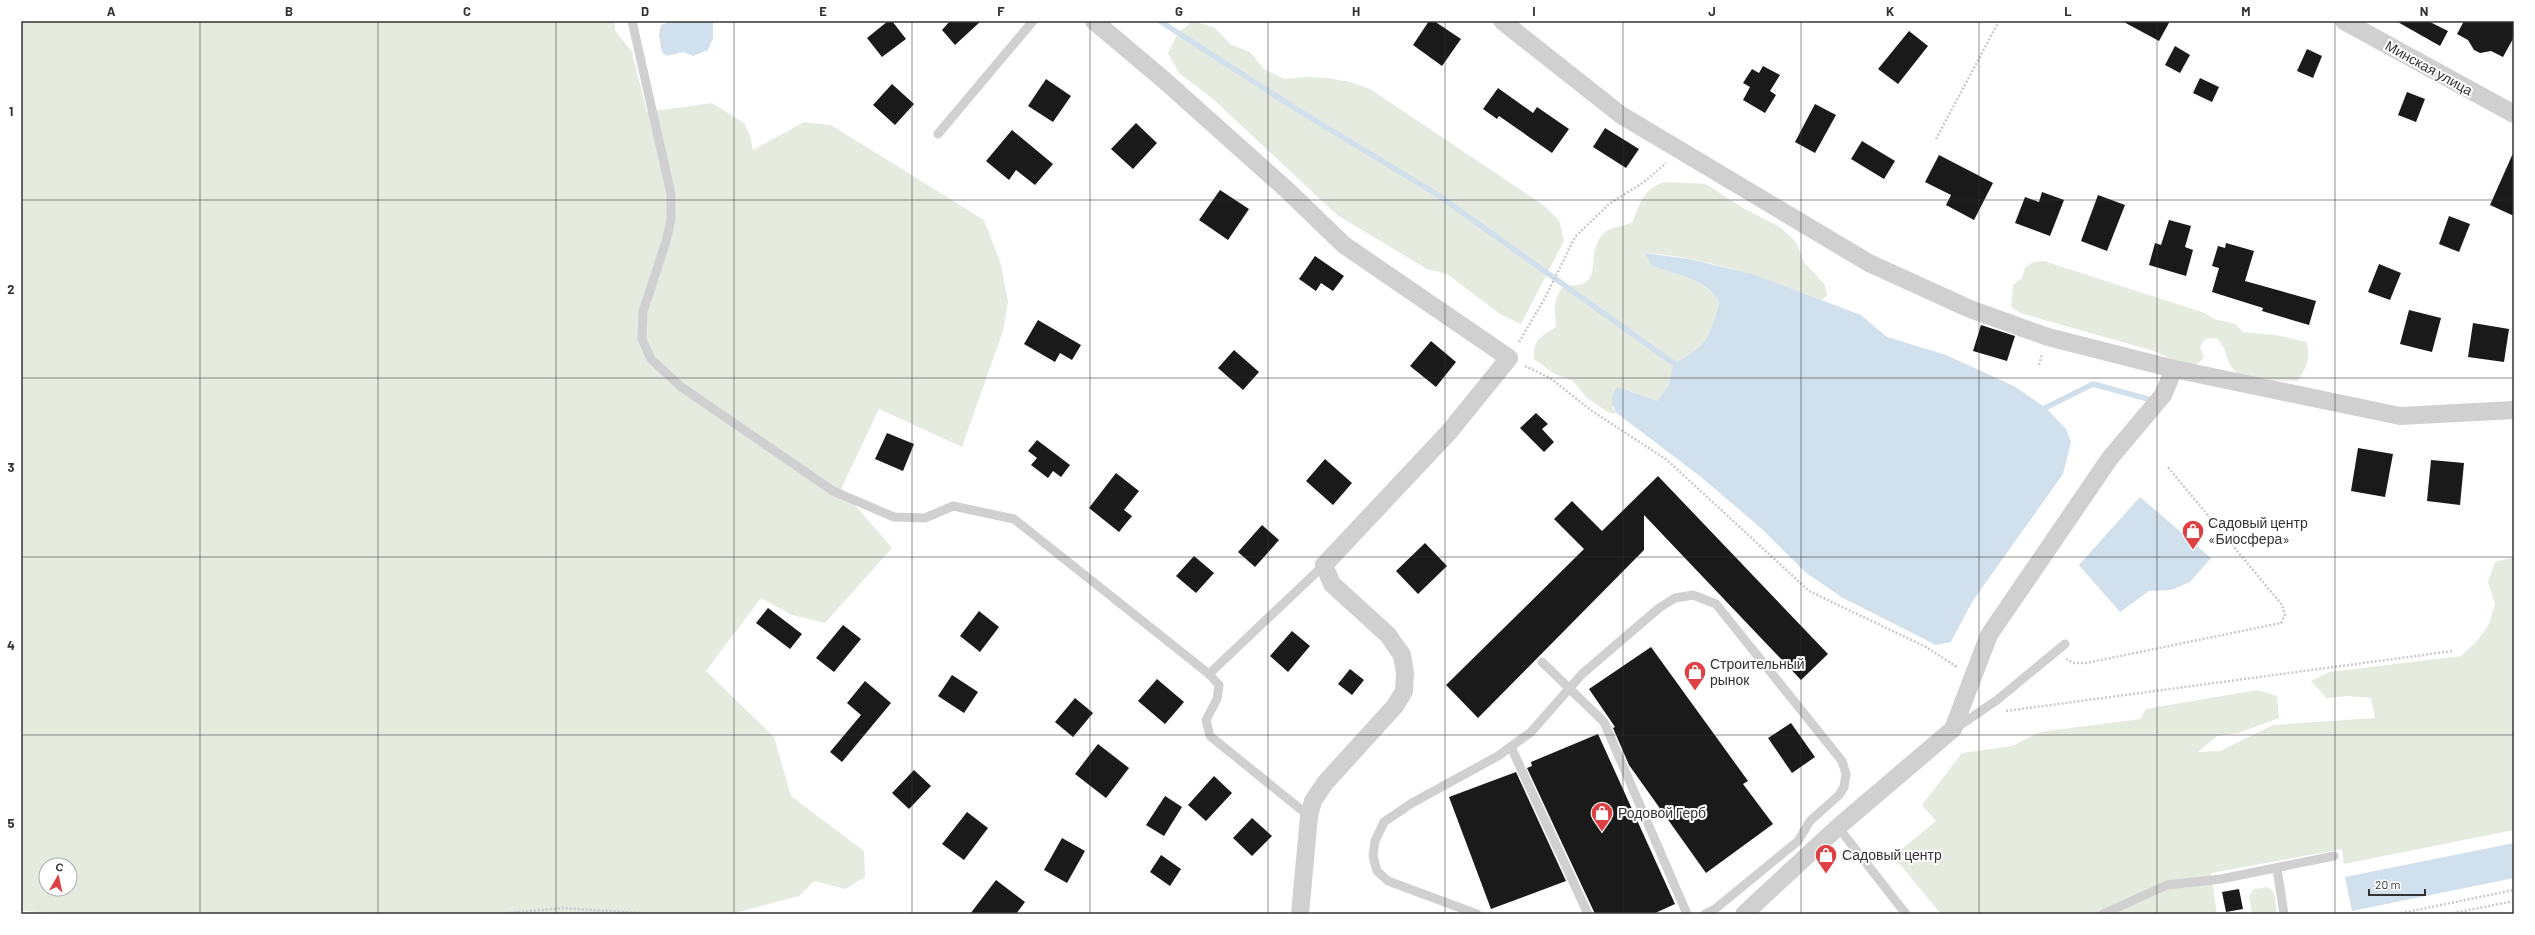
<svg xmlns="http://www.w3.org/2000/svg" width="2535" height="935" font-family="Barlow,sans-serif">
<rect width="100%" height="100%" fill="#fff"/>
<g fill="#e5ebdf" fill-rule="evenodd">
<path d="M21,21H615V30L632,52L647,112L712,103L744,123L750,135L753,150L804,122L831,125L984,220L1001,264L1008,302L1003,331L962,447L879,409L841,489L892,548L825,623L792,615L761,598L706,671L774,737L791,796L864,851L865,877L845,889L814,881L799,896L731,914H73L21,911ZM46,865H70V889H46Z"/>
<polygon points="1193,21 1215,28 1230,44 1250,52 1264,69 1284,79 1306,77 1328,78 1350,82 1370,89 1543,205 1559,220 1564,241 1521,324 1500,314 1447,274 1427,269 1337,215 1214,100 1179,73 1168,53 1178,33"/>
<path d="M1664,182L1706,184L1743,208L1780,227L1796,242L1804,262L1825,285L1827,296L1821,300C1764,279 1707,257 1646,253L1652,266C1675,274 1706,279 1719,302C1709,340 1707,345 1673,364L1669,385L1657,401L1644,398L1631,391L1612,407L1618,414L1609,413L1587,398L1573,381L1553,373L1534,359C1533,340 1541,336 1556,327C1555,311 1552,299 1564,286C1608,287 1583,259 1602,235C1609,226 1623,227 1633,222C1639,203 1644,189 1664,182Z"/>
<path d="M2044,261L2205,313L2214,319L2235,324L2243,332L2276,335L2306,342C2312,358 2306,367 2298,381C2280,379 2245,385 2232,368C2224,357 2229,350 2216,338L2205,339L2200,347L2204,358L2196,365L2175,361L2154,351L2020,313L2011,307L2013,285L2022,278L2025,268L2033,262Z"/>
<polygon points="2514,557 2514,830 2344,864 2342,849 2211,873 2217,914 1941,914 1893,856 1936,821 1922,805 1962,753 2012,746 2040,732 2140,719 2146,709 2257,690 2277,696 2279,718 2238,733 2217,736 2198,752 2220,751 2273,725 2375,718 2371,698 2349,696 2326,698 2311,681 2329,672 2461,656 2477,641 2489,624 2495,604 2488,582 2495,562"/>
<polygon points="2267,887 2274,892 2277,914 2252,914 2249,896 2254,889"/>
</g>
<g fill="#d0e0ec">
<polygon points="673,21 713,21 713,38 708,50 693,56 683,52 667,56 662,52 659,35 661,25"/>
<path d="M1645,253L1689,259L1752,274L1861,315L1887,337L1946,355L2014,386L2046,408L2066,429L2071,442L2063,474L1972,602L1951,642L1936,645L1843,598L1805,572L1762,529L1701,477L1618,414C1610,404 1610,397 1617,387L1657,401L1669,385L1673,364C1707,345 1709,340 1719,302C1707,279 1675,274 1652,266Z"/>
<polygon points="2140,497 2211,558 2190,582 2171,590 2149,591 2120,612 2079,565"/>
<polygon points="2514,843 2514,878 2352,911 2345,877"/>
</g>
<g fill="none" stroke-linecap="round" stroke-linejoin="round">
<g stroke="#d0e0ec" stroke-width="5.5">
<polyline points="1160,21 1293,107 1438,195 1679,367"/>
<polyline points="2039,411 2093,384 2148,399"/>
</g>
</g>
<g fill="#1a1a1a">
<polygon points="888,21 892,21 906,39 882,57 867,38"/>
<polygon points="950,21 981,21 955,45 942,30"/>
<polygon points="1429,21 1434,21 1461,39 1442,66 1413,45"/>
<polygon points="2122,21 2170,21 2159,41"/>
<polygon points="2396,21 2428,21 2448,31 2440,46"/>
<polygon points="2464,21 2514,21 2514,37 2503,57 2491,51 2480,53 2474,50 2468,40 2457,34"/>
<polygon points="1909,31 1928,46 1898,84 1878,69"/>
<polygon points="2175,46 2190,55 2180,73 2165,65"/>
<polygon points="2307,49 2322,56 2313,78 2297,71"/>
<polygon points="1763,66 1780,75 1770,91 1776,95 1765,113 1743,100 1750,87 1743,83 1752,69 1759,73"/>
<polygon points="2200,78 2219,87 2212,102 2193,93"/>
<polygon points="1046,79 1071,96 1053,122 1028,106"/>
<polygon points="892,84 914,104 895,125 873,105"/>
<polygon points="1498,88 1533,113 1537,107 1569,129 1552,153 1499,116 1497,119 1483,109"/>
<polygon points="2407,92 2425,99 2416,122 2398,115"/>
<polygon points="1815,104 1836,115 1815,153 1795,142"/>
<polygon points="1136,123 1157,143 1133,169 1111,149"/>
<polygon points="1605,128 1639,149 1626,168 1593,147"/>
<polygon points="1012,130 1053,164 1035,185 1016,170 1009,180 986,161"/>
<polygon points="1862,141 1895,161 1884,179 1851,159"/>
<polygon points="2514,151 2514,216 2490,205"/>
<polygon points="1939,155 1993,183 1974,220 1946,205 1951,195 1925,182"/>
<polygon points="1220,190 1249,209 1228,240 1199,220"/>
<polygon points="2042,192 2064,200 2050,236 2015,223 2025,197 2039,202"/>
<polygon points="2098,195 2125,205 2107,251 2081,241"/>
<polygon points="2449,216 2470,224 2459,252 2439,244"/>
<polygon points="2169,220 2191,226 2185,247 2193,250 2186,276 2149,265 2155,243 2161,245"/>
<polygon points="2226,243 2254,251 2245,281 2316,301 2309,325 2262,311 2263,308 2212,292 2219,268 2212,266 2218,246 2225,248"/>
<polygon points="1315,256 1344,276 1333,291 1321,283 1316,291 1299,279"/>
<polygon points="2379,264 2401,273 2390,300 2368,292"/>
<polygon points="2409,310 2441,318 2432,352 2400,344"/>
<polygon points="1038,320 1081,345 1072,360 1060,353 1055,362 1024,344"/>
<polygon points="2473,323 2509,329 2504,362 2468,357"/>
<polygon points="1981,325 2015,336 2007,361 1973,351"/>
<polygon points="1431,341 1456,362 1436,387 1410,366"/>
<polygon points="1234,350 1259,372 1243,390 1218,368"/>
<polygon points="1536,413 1548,424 1542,429 1554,442 1544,452 1520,428"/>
<polygon points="887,433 914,444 903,471 875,459"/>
<polygon points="1037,440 1070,465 1061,477 1053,471 1048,478 1031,465 1037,458 1028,451"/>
<polygon points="2358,448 2393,454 2385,497 2351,491"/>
<polygon points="1325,459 1352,483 1333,505 1306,481"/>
<polygon points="2431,460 2464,463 2460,505 2427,501"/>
<polygon points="1116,473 1139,491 1124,510 1132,516 1119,532 1089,508"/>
<polygon points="1658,476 1828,654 1801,680 1644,515 1644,550 1478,718 1446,685 1584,549 1554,519 1572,501 1602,531"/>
<polygon points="1262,525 1279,540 1255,567 1238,552"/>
<polygon points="1425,543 1447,566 1418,594 1396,571"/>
<polygon points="1194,556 1214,573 1196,593 1176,576"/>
<polygon points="768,608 802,634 790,649 756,623"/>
<polygon points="979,611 999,627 980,652 960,636"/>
<polygon points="843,625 861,639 834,672 816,658"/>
<polygon points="1292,631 1310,646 1288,672 1270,656"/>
<polygon points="1651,647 1748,781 1743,784 1773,824 1706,873 1629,765 1613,728 1615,727 1589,689"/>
<polygon points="1350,669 1364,680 1352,695 1338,684"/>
<polygon points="952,675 978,692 964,713 938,696"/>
<polygon points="1157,679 1184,702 1165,724 1138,701"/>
<polygon points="865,681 891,703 842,762 830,752 861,715 847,703"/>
<polygon points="1075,698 1093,713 1073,737 1055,722"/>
<polygon points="1791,723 1815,757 1792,773 1768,738"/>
<polygon points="1598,734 1675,904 1653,914 1595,914 1527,768 1532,766 1531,762"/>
<polygon points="1098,744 1129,768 1106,798 1075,774"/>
<polygon points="914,770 931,786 909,809 892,793"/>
<polygon points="1516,772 1566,881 1491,909 1449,797"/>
<polygon points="1214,776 1232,793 1206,821 1188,805"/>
<polygon points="1165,796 1182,807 1164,836 1146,825"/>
<polygon points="967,812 988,828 964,860 942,844"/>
<polygon points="1252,818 1272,836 1252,856 1233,838"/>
<polygon points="1062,838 1085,851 1067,883 1044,870"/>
<polygon points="1161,855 1181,869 1170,886 1150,872"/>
<polygon points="996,880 1025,902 1016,914 970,914"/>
<polygon points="2239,889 2243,909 2226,912 2222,892"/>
</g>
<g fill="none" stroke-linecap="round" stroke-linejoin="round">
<g stroke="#cacaca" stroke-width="2.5" stroke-dasharray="2 2" stroke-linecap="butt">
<polyline points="1936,139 1999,21"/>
<polyline points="1519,342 1545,298 1575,237 1609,204 1644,182 1666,163"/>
<polyline points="2039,365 2042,354"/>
<polyline points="1525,366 1550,378 1592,411 1667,460 1809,591 1926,647 1957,667"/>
<polyline points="2066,659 2074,663 2086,663 2281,623 2285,615 2282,605 2167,466"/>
<polyline points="2006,711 2453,651"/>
<polyline points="498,914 563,908 653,914"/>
<polyline points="2397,914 2514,890"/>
<polyline points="2449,914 2514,901"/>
</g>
<g stroke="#d0d0d0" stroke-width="9">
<polyline points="632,21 671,194 671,220 666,241 643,312 642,339 651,359 680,386 833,491 894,517 925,518 953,506 1014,519 1209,674 1219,685 1217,699 1206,720 1210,736 1309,816"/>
<polyline points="938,134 1033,21"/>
<polyline points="1542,662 1604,722 1687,914"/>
<polyline points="1209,674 1324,565"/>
<polyline points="1956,728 1997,700 2065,644"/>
<polyline points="1511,747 1588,914"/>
<polyline points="1838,827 1906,914"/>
<polyline points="2277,869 2284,914"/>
<polyline points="1477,914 1388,881 1377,871 1373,856 1375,841 1384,822 1412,803 1498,756 1531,732 1582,674 1659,608 1675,598 1693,595 1716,604 1842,761 1846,774 1844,787 1839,795 1810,821 1798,841 1715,909 1705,914"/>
<polyline points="2103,914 2167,885 2221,879 2334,856"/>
</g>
<g stroke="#d0d0d0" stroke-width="18">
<polyline points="1094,21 1164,80 1287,190 1344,245 1509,358 1449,432 1324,565 1332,584 1388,635 1402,655 1405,673 1404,691 1395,706 1325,783 1313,801 1309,816 1300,914"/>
<polyline points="1502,21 1621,115 1869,263 1970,309 2048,337 2174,369 2400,416 2514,410"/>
<polyline points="2344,21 2514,114"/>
<polyline points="1744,914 1838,827 1953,729 1989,635 2110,458 2163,395 2174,369"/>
</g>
</g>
<path fill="none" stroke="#333" stroke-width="1" stroke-opacity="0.55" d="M200,21V914M378,21V914M556,21V914M734,21V914M912,21V914M1090,21V914M1268,21V914M1445,21V914M1623,21V914M1801,21V914M1979,21V914M2157,21V914M2335,21V914M21,200H2514M21,378H2514M21,557H2514M21,735H2514"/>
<defs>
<g id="shop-pin" transform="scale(1.15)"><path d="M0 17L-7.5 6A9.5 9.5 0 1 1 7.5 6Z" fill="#dd4144" stroke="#fff"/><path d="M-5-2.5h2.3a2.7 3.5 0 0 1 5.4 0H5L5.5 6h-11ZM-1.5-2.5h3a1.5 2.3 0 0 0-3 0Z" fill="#fff"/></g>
</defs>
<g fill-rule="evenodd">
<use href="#shop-pin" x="2193" y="531"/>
<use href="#shop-pin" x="1695" y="672"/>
<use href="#shop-pin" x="1602" y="813"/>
<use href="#shop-pin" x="1826" y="855"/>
</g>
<g text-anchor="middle" stroke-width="4" stroke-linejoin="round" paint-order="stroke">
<g font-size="14" fill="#333" stroke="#fff">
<text transform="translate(2429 68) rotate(29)" y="5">Минская улица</text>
</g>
<g font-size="14" fill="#333" stroke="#fff" text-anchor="start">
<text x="2208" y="528">Садовый центр<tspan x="2208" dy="16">«Биосфера»</tspan></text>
<text x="1710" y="669">Строительный<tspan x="1710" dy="16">рынок</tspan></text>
<text x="1618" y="818">Родовой Герб</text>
<text x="1842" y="860">Садовый центр</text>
</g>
</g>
<rect width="2535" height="935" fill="none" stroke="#ffffff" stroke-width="44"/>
<g transform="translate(58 877) rotate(9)"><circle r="19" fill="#ffffff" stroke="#adadad"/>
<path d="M0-3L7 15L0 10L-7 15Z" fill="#dd4144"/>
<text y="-6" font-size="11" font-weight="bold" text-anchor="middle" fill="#333333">С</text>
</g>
<path d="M2369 889v6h56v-6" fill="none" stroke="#333333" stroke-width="2"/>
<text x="2375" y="889" font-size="12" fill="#333333" stroke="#ffffff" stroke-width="3" paint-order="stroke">20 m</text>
<rect x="22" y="22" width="2491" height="891" fill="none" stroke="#333" stroke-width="1.5"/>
<g font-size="13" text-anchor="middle" font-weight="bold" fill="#333">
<text x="111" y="16">A</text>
<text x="289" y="16">B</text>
<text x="467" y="16">C</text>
<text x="645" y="16">D</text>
<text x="823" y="16">E</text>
<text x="1001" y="16">F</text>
<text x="1179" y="16">G</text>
<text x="1356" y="16">H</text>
<text x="1534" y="16">I</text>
<text x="1712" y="16">J</text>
<text x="1890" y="16">K</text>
<text x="2068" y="16">L</text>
<text x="2246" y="16">M</text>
<text x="2424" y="16">N</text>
<text x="11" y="116">1</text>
<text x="11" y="294">2</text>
<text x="11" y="472">3</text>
<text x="11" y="650">4</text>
<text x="11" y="828">5</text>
</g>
</svg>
